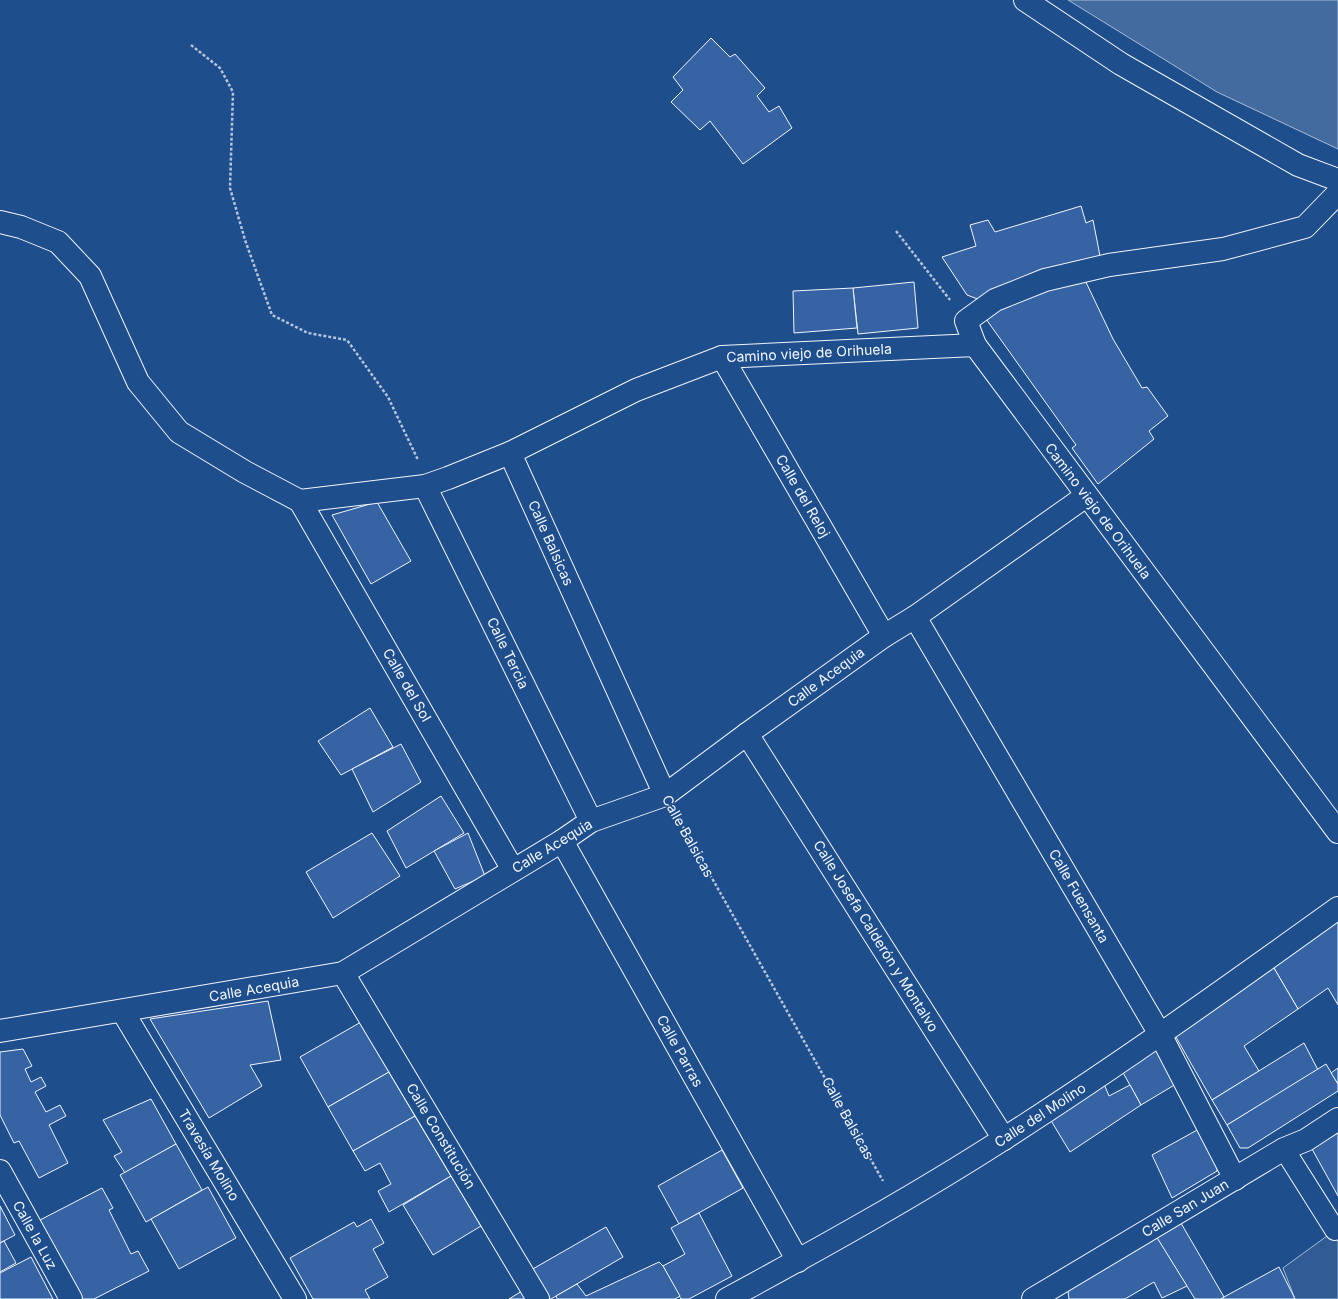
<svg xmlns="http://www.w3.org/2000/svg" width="1338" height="1299" font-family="Inter,sans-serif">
<rect width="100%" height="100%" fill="#1f4e8c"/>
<polygon fill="#305b95" stroke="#a8bbd7" points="1338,1228 1338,1299 1295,1299 1283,1268"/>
<polygon fill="#446ba0" stroke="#a8bbd7" points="1068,0 1338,0 1338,149 1217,92"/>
<g fill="#3563a3" stroke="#f2f6ff">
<polygon points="711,38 730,57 735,54 765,88 757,96 769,112 779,106 792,128 743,164 710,121 700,130 671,102 683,90 673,77"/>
<polygon points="1081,206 1086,223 1093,220 1100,256 983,301 967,295 942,257 976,246 970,225 988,220 995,232"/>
<polygon points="1084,278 1113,339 1142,388 1147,387 1168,416 1149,431 1154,439 1098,484 1072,448 1076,445 986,319 998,305"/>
<polygon points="914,282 918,328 858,334 853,288"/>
<polygon points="853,288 857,328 794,333 793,291"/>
<polygon points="377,502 411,561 371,584 332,515"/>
<polygon points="370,708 393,747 341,775 318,741"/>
<polygon points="401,744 421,782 373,812 352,769"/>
<polygon points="441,796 464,833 406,868 387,831"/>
<polygon points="372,833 400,876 333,918 306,872"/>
<polygon points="468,833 485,876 455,889 434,851"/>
<polygon points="1338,916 1338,1005 1328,988 1298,1009 1271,963"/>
<polygon points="1271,963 1298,1009 1244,1046 1259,1071 1212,1100 1173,1032"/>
<polygon points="268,1001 281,1060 250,1065 262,1086 209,1118 150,1019"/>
<polygon points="361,1022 389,1072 328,1107 300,1057"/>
<polygon points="1304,1043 1318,1070 1227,1125 1212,1100"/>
<polygon points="1155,1046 1176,1084 1141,1105 1121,1069"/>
<polygon points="23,1049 32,1066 25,1069 31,1082 41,1077 46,1086 35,1092 46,1112 60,1105 66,1116 49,1125 68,1163 39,1178 19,1141 14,1143 0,1115 0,1052"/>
<polygon points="1326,1064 1338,1084 1338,1091 1248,1148 1240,1148 1227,1125"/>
<polygon points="1338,1068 1338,1084 1331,1073"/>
<polygon points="389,1072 415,1116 353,1151 328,1107"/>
<polygon points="1104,1084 1109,1096 1130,1085 1141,1105 1070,1152 1050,1119"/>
<polygon points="151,1099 176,1144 125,1173 114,1156 122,1152 103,1120"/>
<polygon points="415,1116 451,1176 389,1212 378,1191 391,1184 380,1163 365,1171 353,1151"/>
<polygon points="1199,1129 1217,1161 1217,1171 1172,1198 1152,1155"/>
<polygon points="1338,1133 1338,1196 1312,1149"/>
<polygon points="176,1144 202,1190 146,1222 120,1175"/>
<polygon points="722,1150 743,1188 679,1224 658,1186"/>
<polygon points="451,1176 481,1226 433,1255 403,1205"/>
<polygon points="208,1187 236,1238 179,1269 151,1219"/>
<polygon points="102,1188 113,1208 109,1210 131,1254 138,1251 149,1271 94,1299 81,1299 40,1220"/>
<polygon points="0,1206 15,1235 0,1243"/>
<polygon points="699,1213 732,1276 689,1299 681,1299 663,1266 685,1254 671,1228"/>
<polygon points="1178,1218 1224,1297 1221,1299 1195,1299 1153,1232"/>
<polygon points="371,1219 384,1243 373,1249 388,1277 365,1290 370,1299 313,1299 290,1258 354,1222 357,1227"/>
<polygon points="606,1227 623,1257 551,1299 548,1299 531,1270"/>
<polygon points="1156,1236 1187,1286 1162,1298 1154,1282 1125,1299 1069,1299 1068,1291"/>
<polygon points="4,1241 16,1263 0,1272 0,1243"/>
<polygon points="31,1257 53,1299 0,1299 0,1273"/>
<polygon points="659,1262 663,1266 680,1296 675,1299 557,1299 556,1296 577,1284 586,1296"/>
<polygon points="1279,1267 1295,1299 1221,1299 1224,1297"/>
<polygon points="522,1291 527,1299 509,1299"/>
</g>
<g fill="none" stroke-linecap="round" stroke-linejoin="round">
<g stroke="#f2f6ff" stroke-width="22">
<polyline id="pedestrian" points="1284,1149 1335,1230"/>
</g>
<g stroke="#f2f6ff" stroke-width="24">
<g id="minor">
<polyline points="1025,0 1121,64 1298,165 1338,180"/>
<polyline points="975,345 966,321 995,300 1045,280 1109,265 1223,249 1305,227 1338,193"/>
<polyline points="722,357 884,636"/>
<polyline points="510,453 665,795"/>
<polyline points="425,486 591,821"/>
<polyline points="300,501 513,870"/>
<polyline points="915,617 1161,1036 1235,1179"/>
<polyline points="747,734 1004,1139"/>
<polyline points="562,841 798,1261"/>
<polyline points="343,973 538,1299"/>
<polyline points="123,1012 295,1299"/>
<polyline points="0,1031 343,973 562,841 591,821 665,795 747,734 884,636 915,617 1086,496"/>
<polyline points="0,1171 71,1299"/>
<path d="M727,1299C821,1248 915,1196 1005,1138C1119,1065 1228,987 1338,908"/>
<polyline points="1033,1299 1284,1149 1306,1140 1338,1119"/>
</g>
</g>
<g stroke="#f2f6ff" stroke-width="24">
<polyline id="secondary" points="0,222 21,227 58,242 90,276 138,382 179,432 245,472 300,501 425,486 448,478 510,453 636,390 722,357 975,345 1338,832"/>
</g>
<g stroke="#b3c4dc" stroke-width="2.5" stroke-dasharray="3 2" stroke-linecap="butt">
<polyline points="191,45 220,68 233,92 230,188 245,240 272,315 308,333 347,340 388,397 418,460"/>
<polyline points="896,231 950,300"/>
<polyline points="678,818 883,1181"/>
</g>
<use href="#pedestrian" stroke="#1f4e8c" stroke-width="20"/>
<use href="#minor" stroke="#1f4e8c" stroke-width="22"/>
<use href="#secondary" stroke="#1f4e8c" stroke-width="22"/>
</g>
<g text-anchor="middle" stroke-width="3" stroke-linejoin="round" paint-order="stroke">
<g font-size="14" fill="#f2f6ff" stroke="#1f4e8c">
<text transform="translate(809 353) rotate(-3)" y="5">Camino viejo de Orihuela</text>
<text transform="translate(803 496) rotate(60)" y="5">Calle del Reloj</text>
<text transform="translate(1098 511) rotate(53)" y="5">Camino viejo de Orihuela</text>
<text transform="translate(551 543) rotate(66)" y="5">Calle Balsicas</text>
<text transform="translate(508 653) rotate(64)" y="5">Calle Tercia</text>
<text transform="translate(826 677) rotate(-36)" y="5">Calle Acequia</text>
<text transform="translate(407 685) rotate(60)" y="5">Calle del Sol</text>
<text transform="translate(688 836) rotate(61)" y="5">Calle Balsicas</text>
<text transform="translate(552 846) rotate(-31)" y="5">Calle Acequia</text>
<text transform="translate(1079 896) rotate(60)" y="5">Calle Fuensanta</text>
<text transform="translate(876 936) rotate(58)" y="5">Calle Josefa Calderón y Montalvo</text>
<text transform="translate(254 989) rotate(-10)" y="5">Calle Acequia</text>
<text transform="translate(680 1051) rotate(61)" y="5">Calle Parras</text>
<text transform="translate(1040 1115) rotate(-33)" y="5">Calle del Molino</text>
<text transform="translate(848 1118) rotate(61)" y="5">Calle Balsicas</text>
<text transform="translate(441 1136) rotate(59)" y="5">Calle Constitución</text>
<text transform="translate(209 1155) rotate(59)" y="5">Travesía Molino</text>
<text transform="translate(1185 1208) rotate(-31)" y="5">Calle San Juan</text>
<text transform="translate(35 1235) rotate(61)" y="5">Calle la Luz</text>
</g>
</g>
</svg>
